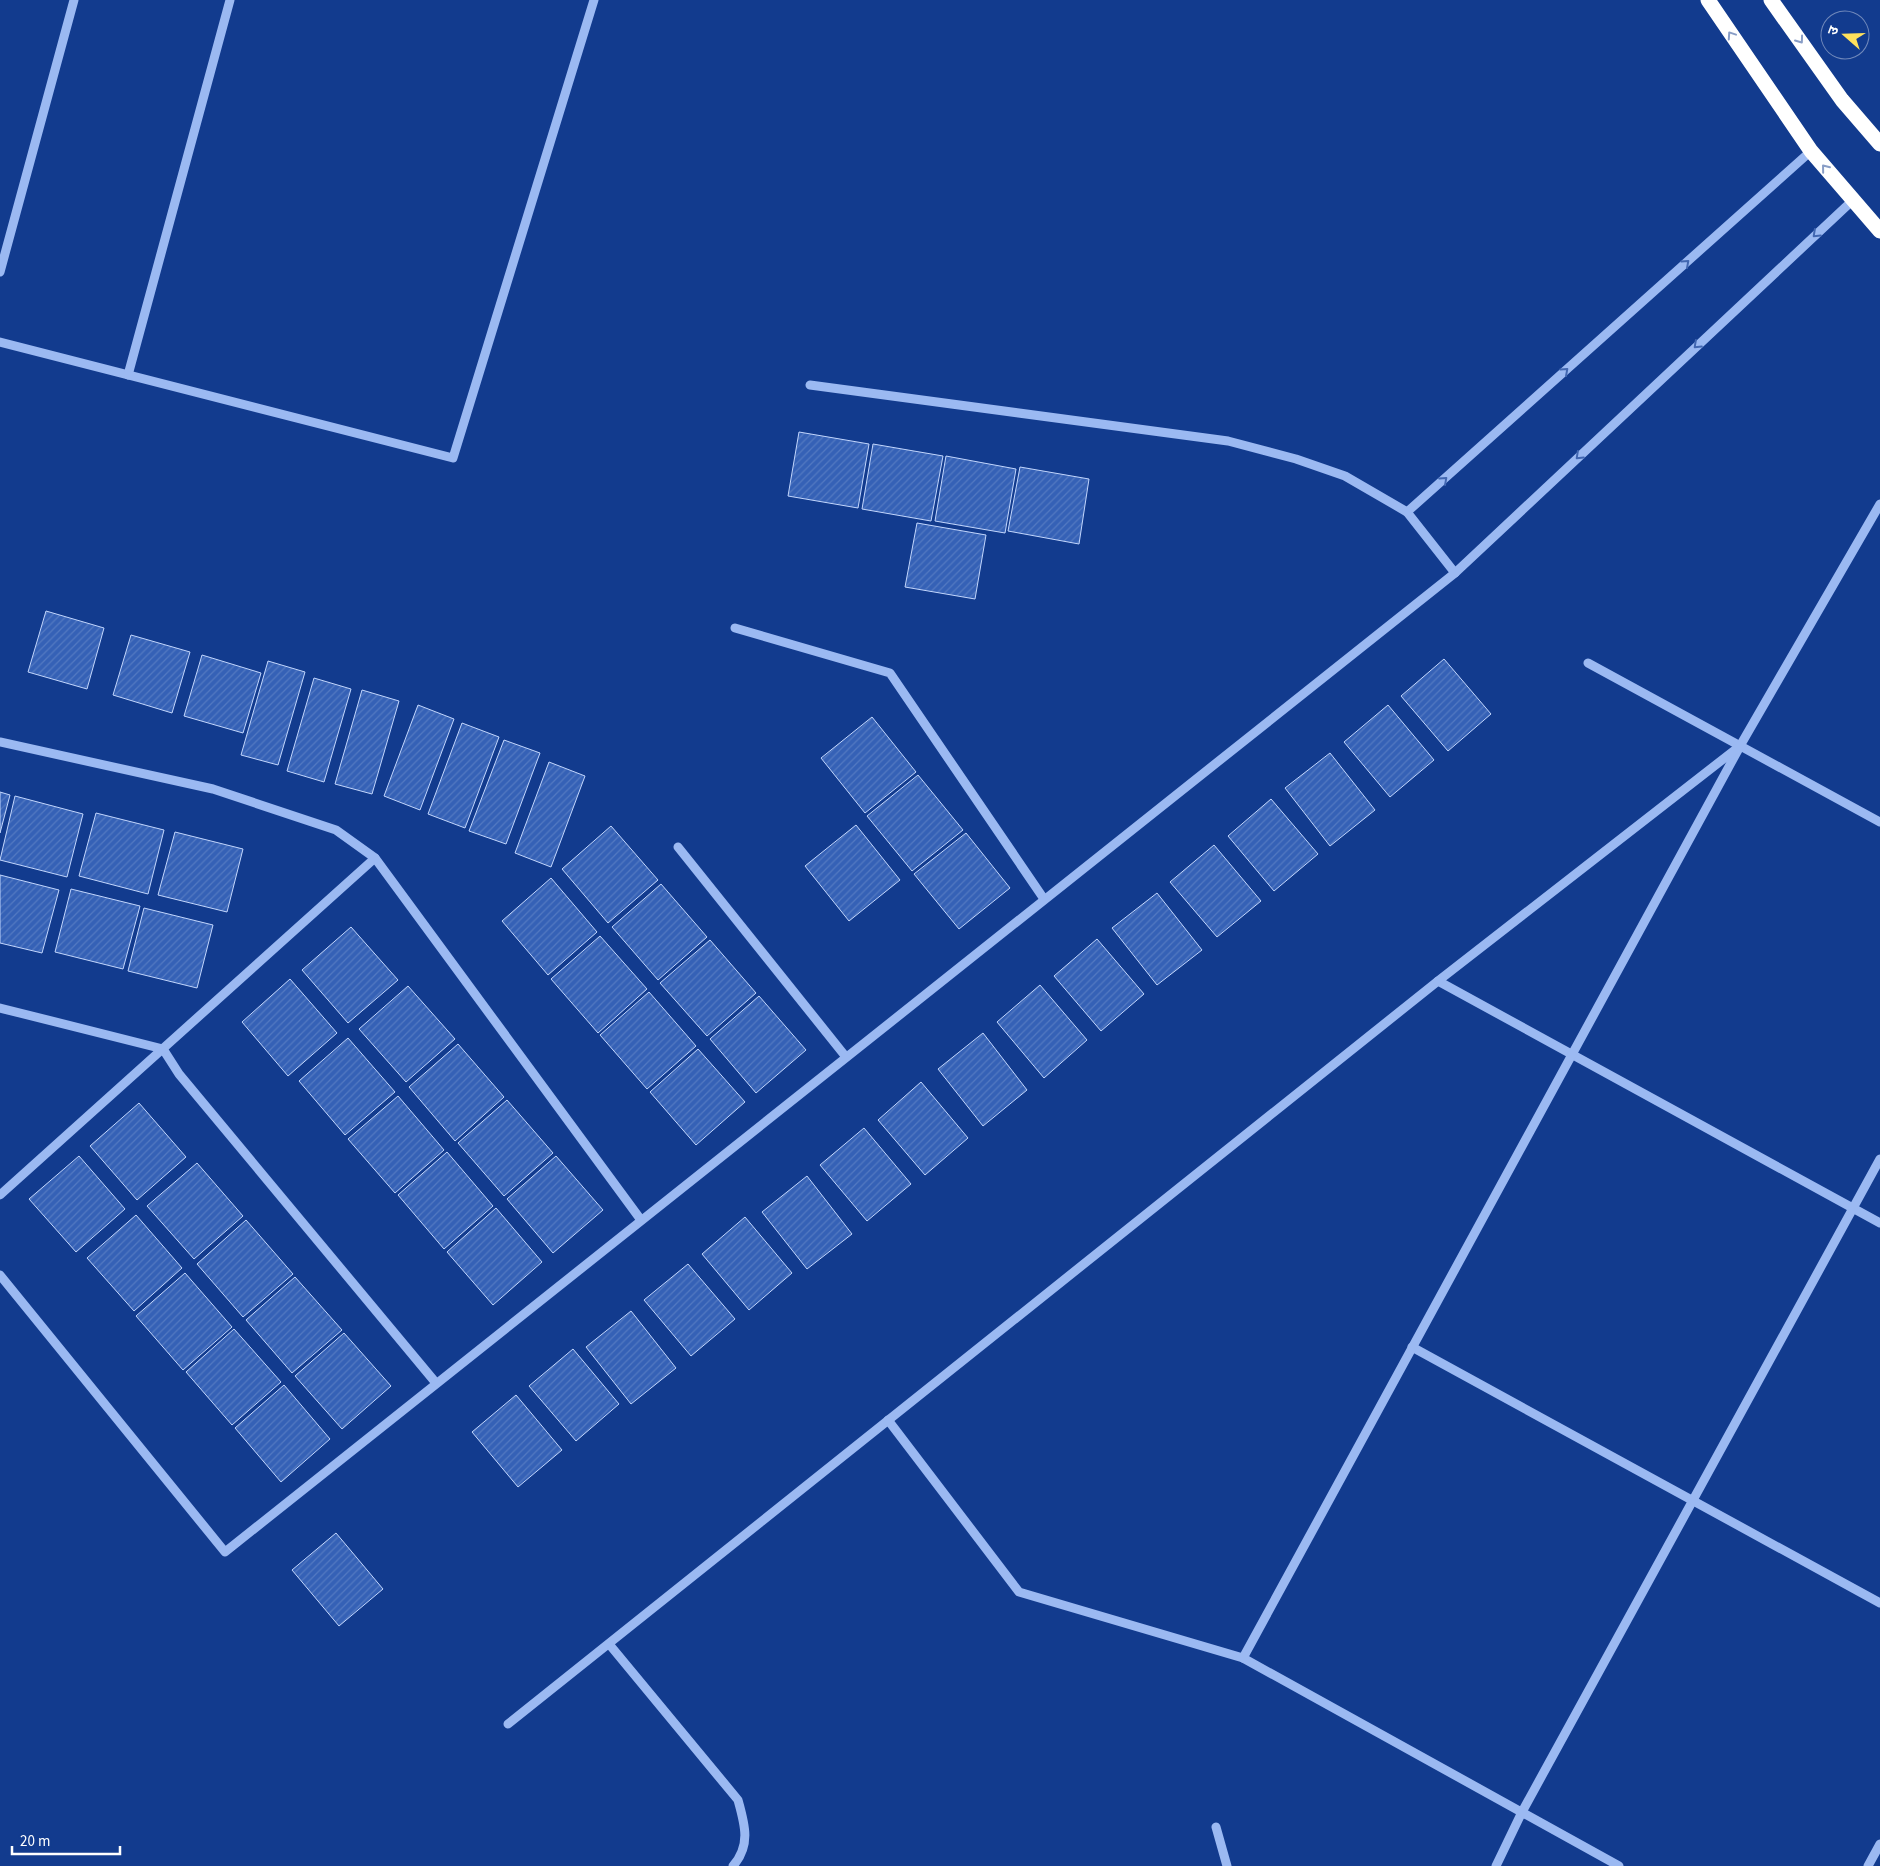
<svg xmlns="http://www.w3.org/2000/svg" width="1880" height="1866" font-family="'Source Sans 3','Noto Sans Devanagari',sans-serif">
<defs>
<pattern id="building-hatch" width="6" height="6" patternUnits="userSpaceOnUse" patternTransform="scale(1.25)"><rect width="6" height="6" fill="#3561b6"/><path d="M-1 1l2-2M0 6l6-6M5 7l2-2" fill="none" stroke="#5379c1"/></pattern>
</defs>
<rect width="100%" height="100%" fill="#123b8e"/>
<g fill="url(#building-hatch)" stroke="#c2d6fd">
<polygon points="799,432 869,444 858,508 788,496"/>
<polygon points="873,444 943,456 931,521 862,509"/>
<polygon points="946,456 1016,469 1005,533 935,521"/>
<polygon points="1020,467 1089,479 1079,544 1008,531"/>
<polygon points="917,523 986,535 975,599 905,587"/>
<polygon points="46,611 104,628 87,689 28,672"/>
<polygon points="131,635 190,652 172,713 113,695"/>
<polygon points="202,655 261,673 243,733 184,716"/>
<polygon points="1444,659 1491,714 1448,751 1401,696"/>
<polygon points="268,661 305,672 278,765 241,755"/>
<polygon points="314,678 351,689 324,782 287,771"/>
<polygon points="362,690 399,701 372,794 335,784"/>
<polygon points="418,705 454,719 420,810 384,796"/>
<polygon points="1388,705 1434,760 1390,797 1344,742"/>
<polygon points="872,717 916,772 865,813 821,758"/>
<polygon points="462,723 499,737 465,828 428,814"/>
<polygon points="504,740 540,753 506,844 469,831"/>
<polygon points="1330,753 1375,810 1330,846 1285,788"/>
<polygon points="549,762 585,776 551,867 515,853"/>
<polygon points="918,775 963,830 912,871 867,816"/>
<polygon points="0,792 10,795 0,833"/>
<polygon points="15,796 83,814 67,877 0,860"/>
<polygon points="1271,799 1318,854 1274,891 1228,836"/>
<polygon points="96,813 164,830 148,894 79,876"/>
<polygon points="856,825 900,880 849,921 805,866"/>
<polygon points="611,826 658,880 608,923 562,869"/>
<polygon points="175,832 243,849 227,912 158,895"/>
<polygon points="966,833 1010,888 959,929 914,874"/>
<polygon points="1214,845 1261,901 1217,937 1170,882"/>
<polygon points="0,875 59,890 42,953 0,943"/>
<polygon points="551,878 597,932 548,975 502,921"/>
<polygon points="661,884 707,937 658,980 612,927"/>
<polygon points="71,889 140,906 123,969 55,952"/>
<polygon points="1157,893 1202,950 1157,985 1112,928"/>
<polygon points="144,908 213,925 197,988 128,971"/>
<polygon points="351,927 398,980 348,1023 302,970"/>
<polygon points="600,936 647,989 598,1033 551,979"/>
<polygon points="1097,939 1144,994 1101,1031 1054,976"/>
<polygon points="710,940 756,993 707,1036 660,983"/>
<polygon points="290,979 337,1033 288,1076 242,1022"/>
<polygon points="1040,985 1087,1040 1044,1078 997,1022"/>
<polygon points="408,986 455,1039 406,1082 359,1029"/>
<polygon points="649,992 696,1046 647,1089 600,1035"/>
<polygon points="759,996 806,1050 756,1093 710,1039"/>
<polygon points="983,1033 1027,1090 983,1126 938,1069"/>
<polygon points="348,1038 395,1092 345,1135 299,1081"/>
<polygon points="458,1044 504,1097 455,1141 409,1087"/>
<polygon points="698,1049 745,1102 696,1145 650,1092"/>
<polygon points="921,1082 968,1138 925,1175 878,1120"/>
<polygon points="398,1096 444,1150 395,1193 348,1139"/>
<polygon points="507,1100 553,1153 504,1196 458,1143"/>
<polygon points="139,1103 186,1157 137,1200 90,1146"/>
<polygon points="864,1128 911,1184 867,1221 820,1165"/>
<polygon points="447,1152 493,1206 444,1249 398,1195"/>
<polygon points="79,1156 125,1209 76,1252 29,1199"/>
<polygon points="556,1156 603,1210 553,1253 507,1199"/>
<polygon points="197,1163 243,1216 194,1259 147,1206"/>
<polygon points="807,1176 852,1234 807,1269 762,1212"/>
<polygon points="496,1208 542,1262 493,1305 447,1252"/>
<polygon points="136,1215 182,1268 134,1311 87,1258"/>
<polygon points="745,1217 792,1273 749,1310 702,1254"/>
<polygon points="246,1220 293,1274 243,1317 197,1264"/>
<polygon points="688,1264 735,1319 691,1356 644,1300"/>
<polygon points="185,1273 232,1327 183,1370 136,1316"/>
<polygon points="295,1277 342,1330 292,1373 246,1320"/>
<polygon points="631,1311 676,1368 631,1404 586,1347"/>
<polygon points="234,1329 281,1382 232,1425 186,1372"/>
<polygon points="344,1333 391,1386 342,1429 295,1376"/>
<polygon points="573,1349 619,1404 576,1441 529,1386"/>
<polygon points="284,1385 330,1439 281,1482 235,1428"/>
<polygon points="516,1395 562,1450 518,1487 472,1432"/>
<polygon points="336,1533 383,1589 339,1626 292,1570"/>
</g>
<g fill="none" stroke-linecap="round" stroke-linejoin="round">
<g stroke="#9bb9f2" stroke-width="9">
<polyline points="0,272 74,0"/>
<polyline points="0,342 453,458 594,0"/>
<polyline points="128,375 230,0"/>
<polyline points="810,385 1228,441 1296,459 1345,476 1407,512 1455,573"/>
<polyline points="1407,512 1811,151"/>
<polyline points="735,628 890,673 1044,899"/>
<polyline points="1588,663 1880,822"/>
<polyline points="0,742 213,789 336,830 375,858 641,1220"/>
<polyline points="678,847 846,1057"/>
<polyline points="1438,981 1880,1223"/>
<polyline points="0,1008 163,1049 179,1074 436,1383"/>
<polyline points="0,1195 375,858"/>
<polyline points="0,1275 225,1552 1455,573 1852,201"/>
<polyline points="1412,1347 1880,1603"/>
<polyline points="888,1420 1019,1592 1243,1658 1619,1866"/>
<path d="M609,1644L738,1800C745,1825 751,1845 733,1866"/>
<polyline points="1243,1658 1738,750"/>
<polyline points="508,1724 1438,981 1740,746 1880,504"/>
<polyline points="1216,1827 1227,1866"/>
<polyline points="1496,1866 1522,1812 1880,1159"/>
<polyline points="1868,1866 1880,1844"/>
</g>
<g stroke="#fff" stroke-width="15">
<polyline points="1708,0 1811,151 1880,231"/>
<polyline points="1771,0 1842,100 1880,144"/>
</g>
</g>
<defs><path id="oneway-chevron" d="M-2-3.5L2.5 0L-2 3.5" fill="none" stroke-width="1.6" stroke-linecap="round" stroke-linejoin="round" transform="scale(1.25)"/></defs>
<g stroke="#889dc6">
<use href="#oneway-chevron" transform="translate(1731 35) rotate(-124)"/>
<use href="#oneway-chevron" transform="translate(1800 40) rotate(54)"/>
<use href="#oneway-chevron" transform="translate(1825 168) rotate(-129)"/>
</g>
<g stroke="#4267b1">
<use href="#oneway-chevron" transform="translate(1816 234) rotate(137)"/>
<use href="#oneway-chevron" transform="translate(1686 263) rotate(-42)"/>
<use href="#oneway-chevron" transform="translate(1697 345) rotate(137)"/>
<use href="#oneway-chevron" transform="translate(1565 371) rotate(-42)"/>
<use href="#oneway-chevron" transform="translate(1579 456) rotate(137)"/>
<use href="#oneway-chevron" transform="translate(1444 480) rotate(-42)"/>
</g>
<g transform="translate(1845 35) rotate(290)"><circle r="24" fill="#123b8e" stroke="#7189bb"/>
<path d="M0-4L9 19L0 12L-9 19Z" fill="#ffe15c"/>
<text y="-8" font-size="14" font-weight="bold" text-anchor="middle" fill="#ffffff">उ</text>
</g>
<path d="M12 1846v8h108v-8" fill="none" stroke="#ffffff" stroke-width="2.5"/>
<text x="20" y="1846" font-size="15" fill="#ffffff" stroke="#123b8e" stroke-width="4" paint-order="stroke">20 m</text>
</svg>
